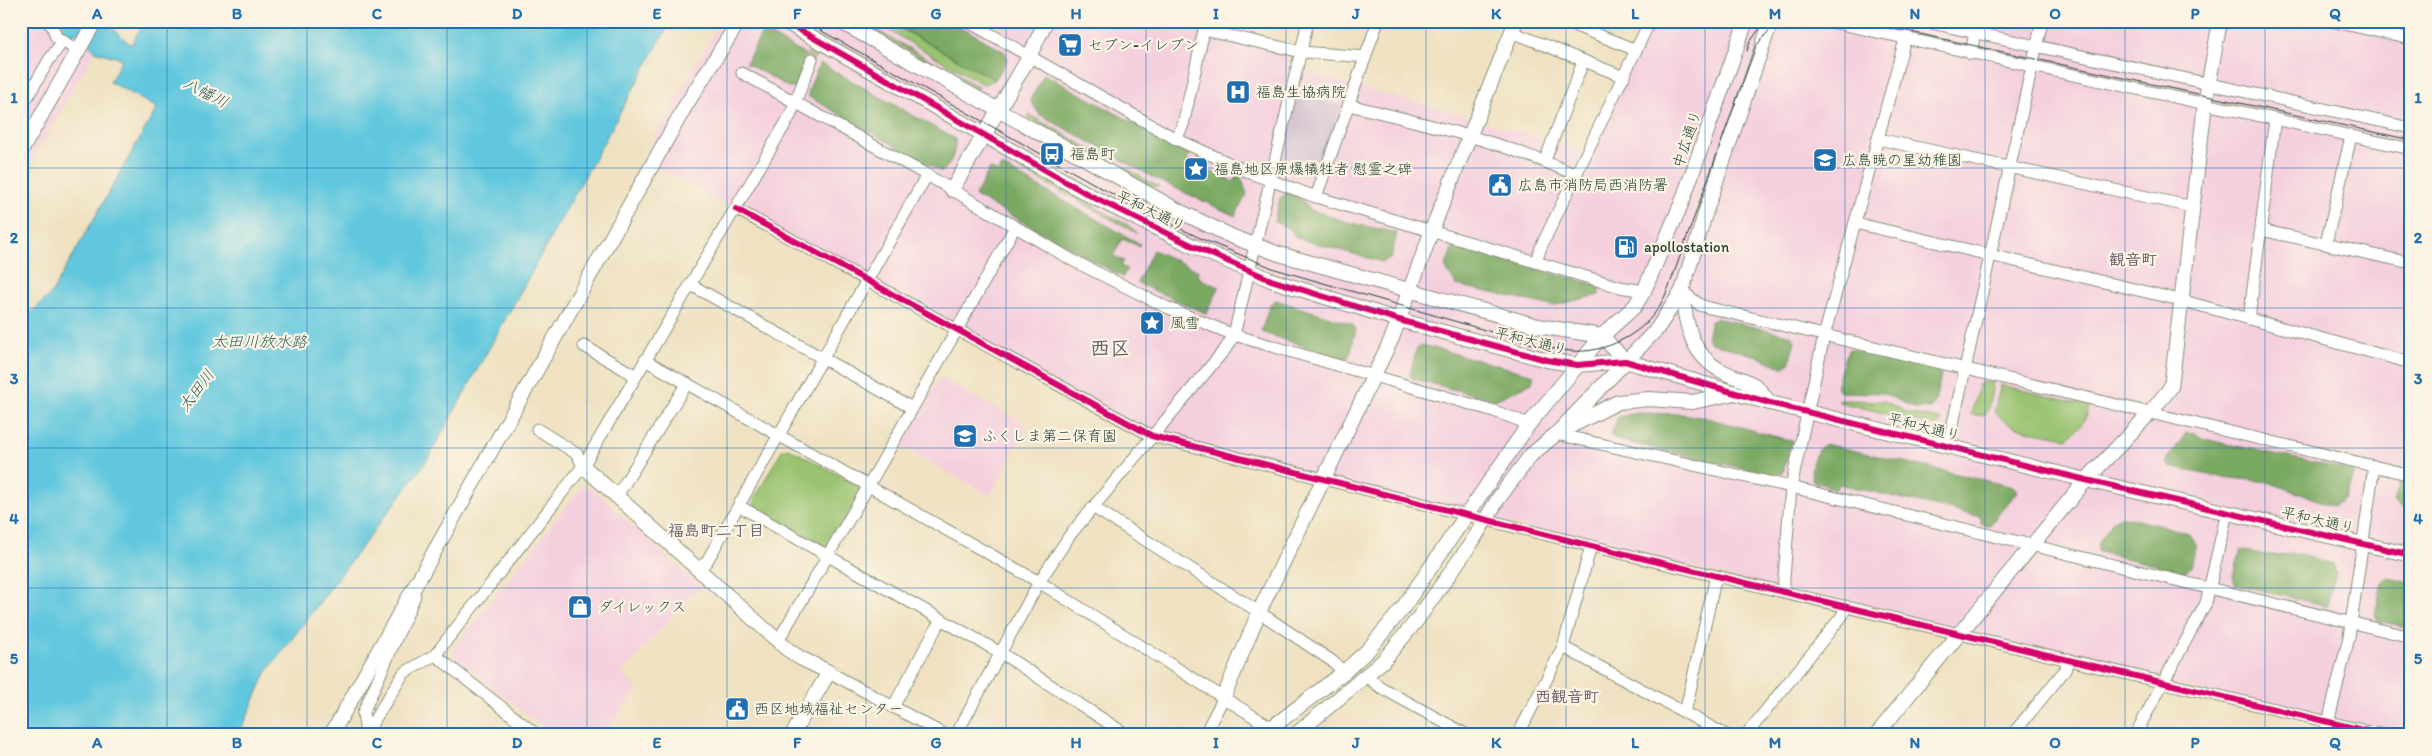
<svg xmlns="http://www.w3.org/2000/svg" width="2432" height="756" viewBox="0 0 2432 756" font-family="Itim,'Klee One',sans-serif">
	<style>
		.built { fill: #f4cfde }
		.industrial { fill: #d0bdce }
		.green { fill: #99c370; stroke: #5c8052 }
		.forest { fill: #7aa962; stroke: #4c734b }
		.water { fill: #61c7de; stroke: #408289 }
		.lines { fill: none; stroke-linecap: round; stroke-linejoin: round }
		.minor-tunnel { stroke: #c5c0a5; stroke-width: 11; stroke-dasharray: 11 5.5; stroke-linecap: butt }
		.minor-casing { stroke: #878f7a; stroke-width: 13 }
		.tertiary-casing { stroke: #878f7a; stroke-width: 16 }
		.minor { stroke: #fff; stroke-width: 11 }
		.tertiary { stroke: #fff; stroke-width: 14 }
		.tram { stroke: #1f3d34; stroke-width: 1 }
		.cycleway-casing { stroke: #fcf5e5; stroke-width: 9 }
		.cycleway { stroke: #d6006c; stroke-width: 6 }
		.grid { fill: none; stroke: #1f6fb2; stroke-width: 1; stroke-opacity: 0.55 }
		.labels { text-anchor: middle; stroke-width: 4.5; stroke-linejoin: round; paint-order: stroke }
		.poi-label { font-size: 15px; fill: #1f3d34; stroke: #fcf5e5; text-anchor: start }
		.street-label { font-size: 15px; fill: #1f3d34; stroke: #fcf5e5 }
		.water-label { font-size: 16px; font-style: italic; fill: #30605e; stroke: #fcf5e5 }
		.neighbourhood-label { font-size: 16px; font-weight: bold; fill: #66606b; stroke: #fcf5e5 }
		.district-label { font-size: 20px; font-weight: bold; fill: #66606b; stroke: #fcf5e5 }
		.neatline { fill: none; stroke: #1f6fb2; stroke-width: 2 }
		.grid-label { font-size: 16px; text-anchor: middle; font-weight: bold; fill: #1f6fb2 }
	</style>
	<rect width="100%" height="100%" fill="#fcf5e5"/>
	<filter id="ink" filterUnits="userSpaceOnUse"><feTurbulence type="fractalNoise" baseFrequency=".02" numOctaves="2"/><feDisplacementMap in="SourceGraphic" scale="10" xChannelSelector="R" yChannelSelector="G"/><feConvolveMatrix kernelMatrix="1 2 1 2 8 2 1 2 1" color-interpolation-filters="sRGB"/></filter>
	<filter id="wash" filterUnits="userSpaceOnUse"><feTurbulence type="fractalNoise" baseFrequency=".0096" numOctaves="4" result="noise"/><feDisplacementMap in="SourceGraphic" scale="20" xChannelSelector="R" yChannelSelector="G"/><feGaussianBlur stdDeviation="1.12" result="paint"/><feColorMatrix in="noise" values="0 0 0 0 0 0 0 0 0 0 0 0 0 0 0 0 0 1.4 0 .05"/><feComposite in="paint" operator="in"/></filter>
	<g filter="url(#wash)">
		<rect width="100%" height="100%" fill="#efe1c1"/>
		<g class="built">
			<polygon points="21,21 111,21 21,182"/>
			<polygon points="720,21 1208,21 1252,46 1286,53 1290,58 1288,66 1295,69 1587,151 1650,21 2411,21 2411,735 2387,735 1140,435 643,159"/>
			<polygon points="940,378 1028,426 990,495 902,447"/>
			<polygon points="590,487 704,590 696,590 620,674 638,689 602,735 554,735 455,658 454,648 581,488"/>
		</g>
		<polygon class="industrial" points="1297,92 1341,107 1315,179 1280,166"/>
		<g class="green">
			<polygon points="856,21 860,21 979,87 978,90"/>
			<polygon points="872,21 893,21 892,24 995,80 983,84"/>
			<polygon points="1030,115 1159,187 1150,186 1028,118"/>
			<polygon points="1007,158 1129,226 1137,233 1005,161"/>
			<polygon points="1984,382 1993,383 1988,411 1983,416 1971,414 1979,384"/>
			<path d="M2001,385L2089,406C2089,417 2077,432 2067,438C2044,433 2009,431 1994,412Z"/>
			<polygon points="1839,400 1884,401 1911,414 1942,419 1941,422 1936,426 1839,402"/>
			<polygon points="788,448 861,487 861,492 832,543 825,547 754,506 753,501 782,450"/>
		</g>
		<g class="forest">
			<polygon points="893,21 951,21 1005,52 1007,60 995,80 892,23"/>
			<polygon points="763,31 811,58 796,87 790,88 746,63"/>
			<path d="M820,63L955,139C956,150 951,167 941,172L809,97L808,91Z"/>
			<polygon points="1044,74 1183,150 1191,151 1187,161 1234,182 1239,172 1247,194 1235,216 1156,179 1039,114 1030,100"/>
			<polygon points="1002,166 1140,244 1139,246 1122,239 1113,256 1124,261 1121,266 1127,269 1123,277 975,196 990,168 998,173"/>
			<polygon points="1288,193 1300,197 1309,209 1347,222 1397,233 1391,258 1382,262 1296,238 1289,228 1274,222 1280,198"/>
			<polygon points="1453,246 1601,286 1599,295 1552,306 1456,285 1445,267"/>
			<polygon points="1153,250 1199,271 1197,277 1219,287 1207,314 1137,283"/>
			<polygon points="1276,300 1352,324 1356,329 1350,354 1346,360 1261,332 1270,304"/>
			<polygon points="1717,318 1792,336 1795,341 1789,364 1782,368 1757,356 1711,343 1707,338 1711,321"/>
			<polygon points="1422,345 1534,375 1532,383 1495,400 1413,379 1410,375 1416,350"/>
			<polygon points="1849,349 1938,370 1941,375 1935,403 1930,409 1915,408 1882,393 1840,392 1836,386 1845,356"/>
			<polygon points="1637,413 1682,414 1707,418 1792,441 1783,472 1776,476 1614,439 1611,435 1618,417"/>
			<polygon points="2186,433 2196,434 2204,439 2354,471 2346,498 2333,506 2268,482 2214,476 2169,467 2166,462"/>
			<path d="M1825,444L2014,487L2017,492L1989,526L1981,524V517L1839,484L1835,489L1813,481C1808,468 1814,452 1825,444Z"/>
			<polygon points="2404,482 2411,484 2411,506 2400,508 2394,502 2399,483"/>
			<polygon points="2121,516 2190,533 2196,544 2191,567 2186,572 2099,552 2097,546 2113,520"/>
			<polygon points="2241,550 2266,555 2301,554 2332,564 2336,572 2327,606 2235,584 2233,576"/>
			<polygon points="2389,578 2411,583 2411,628 2378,621 2375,614 2382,582"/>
		</g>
		<polygon class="water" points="58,21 102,22 109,25 131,45 144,21 671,21 426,462 266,673 239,735 21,735 21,322 51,294 157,108 110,82 122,59 95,51 78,33 76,31 73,36 61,29 64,25"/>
	</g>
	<g filter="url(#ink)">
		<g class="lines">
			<polyline class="minor-tunnel" points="812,59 827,21"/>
			<defs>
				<g id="minor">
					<polyline points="46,21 52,25 56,37 63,41"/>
					<polyline points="967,21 1176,139 1253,174 1316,197 1620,287 1644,291"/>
					<polyline points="1563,21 1636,50"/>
					<polyline points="1827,21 2411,149"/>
					<polyline points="1922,21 2411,128"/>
					<polyline points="2331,21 2411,39"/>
					<polyline points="1204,30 1302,52 1366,57"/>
					<polyline points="1512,32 1624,77"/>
					<polyline points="1971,54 1977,21"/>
					<polyline points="742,73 927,175 1072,260 1166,307 1234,335 1494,411 1529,424"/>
					<path d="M1349,105C1426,124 1504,142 1576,175"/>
					<polyline points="21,108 49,60 63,41 78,51"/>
					<polyline points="1176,139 1183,125 1206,21"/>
					<polyline points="1878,139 2193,207"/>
					<polyline points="1545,160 1583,62"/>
					<polyline points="1316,197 1378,21"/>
					<polyline points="736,209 1152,436 1591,546 2383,735"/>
					<polyline points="1855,223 2180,300 2411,363"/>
					<polyline points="2261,230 2411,263"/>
					<polyline points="2326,244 2351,136"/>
					<polyline points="1536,262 1541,247 1650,21"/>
					<polyline points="691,285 912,408"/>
					<polyline points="1682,291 1700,305 1710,308 2411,475"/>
					<polyline points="2249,319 2275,119"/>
					<polyline points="584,346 636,376"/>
					<polyline points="645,360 1039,582 1272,728"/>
					<polyline points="537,429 577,454 583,466"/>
					<polyline points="1556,434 1791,487 2411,637"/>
					<polyline points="1948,446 2042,21"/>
					<polyline points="617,496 687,383"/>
					<polyline points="739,506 1001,653 1127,735"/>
					<polyline points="1093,507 1259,612 1332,661 1344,672"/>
					<polyline points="699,569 707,561 927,175"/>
					<polyline points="1783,591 1791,487 1824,336 1910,21"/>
					<polyline points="778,641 869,485 1015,227"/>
					<polyline points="1563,647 1726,735"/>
					<polyline points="435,655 537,735"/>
					<polyline points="829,672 945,735"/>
					<polyline points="1367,677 1380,687 1467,735"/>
					<polyline points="893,707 941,619"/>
					<polyline points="1683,711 1687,704 1716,576"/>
					<polyline points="363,734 366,733 363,713 415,596"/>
					<polyline points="365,735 400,679 404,673 435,655 583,466 790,116 812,59"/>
					<polyline points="956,735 1039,582 1070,535 1226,348 1234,335 1308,21"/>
					<polyline points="1204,735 1223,699"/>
					<polyline points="1518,735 1563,647 1591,546"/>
					<polyline points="1746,735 1842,616 1846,606"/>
					<polyline points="2012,735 2065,670 2068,659"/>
					<polyline points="2135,735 2206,603 2227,512"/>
					<polyline points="2325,735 2349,637 2374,466"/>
				</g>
				<g id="tertiary">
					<polyline points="784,21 1091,196 1193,246 1271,280 1399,320 1547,360 1577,365 1625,361 1770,403 2086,480 2411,555"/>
					<polyline points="839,21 1179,211 1233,237 1279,254 1538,326 1602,336 1625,361"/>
					<polyline points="21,151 95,21"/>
					<polyline points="952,190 1029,57 1046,21"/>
					<path d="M1682,291C1685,322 1691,356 1722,371C1732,377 1745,379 1754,385C1760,390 1765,397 1770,403"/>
					<polyline points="1569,427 1618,402 1649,399 1692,402 1731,394"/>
					<polyline points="583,466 787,649 800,658 829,672 792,735"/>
					<polyline points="1223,699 1259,612 1392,338 1437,217 1516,21"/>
					<polyline points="331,735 686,105 739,21"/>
					<polyline points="1262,735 1344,672 1368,650 1402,609 1529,424 1602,336 1635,306 1644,291 1682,202 1746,21"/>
					<polyline points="1295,735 1383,661 1417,620 1472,542 1498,499 1531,455 1556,434 1657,329 1682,291 1706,211 1771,21"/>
					<polyline points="1876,735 2086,480 2150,413 2171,387 2205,104 2220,21"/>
				</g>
			</defs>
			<use href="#minor" class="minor-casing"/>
			<use href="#tertiary" class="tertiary-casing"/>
			<use href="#minor" class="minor"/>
			<use href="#tertiary" class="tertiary"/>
			<g class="tram">
				<path d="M804,21L1130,204L1202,239L1275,269L1540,346C1550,348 1561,350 1571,351C1604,354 1644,334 1660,305C1666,295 1670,284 1674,273L1756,46L1777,21"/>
				<polyline points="1860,21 2411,140"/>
				<polyline points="1747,51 1750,42 1765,21"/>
			</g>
			<defs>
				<g id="cycleway">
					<polyline points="784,21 1091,196 1193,246 1271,280 1399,320 1547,360 1577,365 1625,361 1770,403 2086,480 2411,555"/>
					<polyline points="736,209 1152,436 1591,546 2383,735"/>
				</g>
			</defs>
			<use href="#cycleway" class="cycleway-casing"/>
			<use href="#cycleway" class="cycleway"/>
		</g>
	</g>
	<path class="grid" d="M167,21V735M307,21V735M447,21V735M587,21V735M727,21V735M866,21V735M1006,21V735M1146,21V735M1286,21V735M1426,21V735M1566,21V735M1705,21V735M1845,21V735M1985,21V735M2125,21V735M2265,21V735M21,168H2411M21,308H2411M21,448H2411M21,588H2411"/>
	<defs>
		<symbol id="supermarket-square" viewBox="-11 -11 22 22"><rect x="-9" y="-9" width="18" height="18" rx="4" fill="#1f6fb2" stroke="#fcf5e5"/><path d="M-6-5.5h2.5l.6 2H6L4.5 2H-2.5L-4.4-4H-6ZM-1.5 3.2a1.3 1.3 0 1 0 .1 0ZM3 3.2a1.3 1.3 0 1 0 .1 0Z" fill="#fff"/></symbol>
		<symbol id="hospital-square" viewBox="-11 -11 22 22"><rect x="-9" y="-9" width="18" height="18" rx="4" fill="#1f6fb2" stroke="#fcf5e5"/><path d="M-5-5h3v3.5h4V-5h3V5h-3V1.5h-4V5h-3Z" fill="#fff"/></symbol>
		<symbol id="bus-square" viewBox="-11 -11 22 22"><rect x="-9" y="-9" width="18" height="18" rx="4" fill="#1f6fb2" stroke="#fcf5e5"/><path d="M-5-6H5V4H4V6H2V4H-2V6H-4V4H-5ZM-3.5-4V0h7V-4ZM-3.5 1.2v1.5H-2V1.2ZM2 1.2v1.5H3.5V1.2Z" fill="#fff"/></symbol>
		<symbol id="school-square" viewBox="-11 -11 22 22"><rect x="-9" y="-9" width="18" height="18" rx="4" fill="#1f6fb2" stroke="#fcf5e5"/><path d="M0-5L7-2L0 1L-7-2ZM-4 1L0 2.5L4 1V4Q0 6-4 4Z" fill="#fff"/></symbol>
		<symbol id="sight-square" viewBox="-11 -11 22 22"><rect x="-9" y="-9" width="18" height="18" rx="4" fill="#1f6fb2" stroke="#fcf5e5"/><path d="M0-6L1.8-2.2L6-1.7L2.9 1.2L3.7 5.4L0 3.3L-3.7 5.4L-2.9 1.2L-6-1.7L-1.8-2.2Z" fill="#fff"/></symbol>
		<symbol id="civic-square" viewBox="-11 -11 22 22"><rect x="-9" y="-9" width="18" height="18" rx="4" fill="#1f6fb2" stroke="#fcf5e5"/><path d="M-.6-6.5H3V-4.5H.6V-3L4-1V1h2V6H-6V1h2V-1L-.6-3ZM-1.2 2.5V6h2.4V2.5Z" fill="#fff"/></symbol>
		<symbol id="fuel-square" viewBox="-11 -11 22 22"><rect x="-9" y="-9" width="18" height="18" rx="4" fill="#1f6fb2" stroke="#fcf5e5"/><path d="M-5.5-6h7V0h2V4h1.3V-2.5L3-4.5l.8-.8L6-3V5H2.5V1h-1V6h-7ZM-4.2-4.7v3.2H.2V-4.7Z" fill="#fff"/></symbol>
		<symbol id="shop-square" viewBox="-11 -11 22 22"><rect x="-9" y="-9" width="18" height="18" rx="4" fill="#1f6fb2" stroke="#fcf5e5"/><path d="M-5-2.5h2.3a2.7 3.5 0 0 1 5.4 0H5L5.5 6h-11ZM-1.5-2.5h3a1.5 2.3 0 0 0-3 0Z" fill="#fff"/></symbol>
	</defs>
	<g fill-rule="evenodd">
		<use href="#supermarket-square" x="1056" y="31" width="28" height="28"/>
		<use href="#hospital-square" x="1224" y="78" width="28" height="28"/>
		<use href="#bus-square" x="1038" y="140" width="28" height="28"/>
		<use href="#school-square" x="1811" y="146" width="28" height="28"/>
		<use href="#sight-square" x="1182" y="155" width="28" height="28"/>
		<use href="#civic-square" x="1486" y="171" width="28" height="28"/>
		<use href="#fuel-square" x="1612" y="233" width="28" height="28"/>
		<use href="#sight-square" x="1138" y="309" width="28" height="28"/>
		<use href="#school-square" x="951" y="422" width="28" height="28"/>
		<use href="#shop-square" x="566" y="593" width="28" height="28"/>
		<use href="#civic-square" x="723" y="695" width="28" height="28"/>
	</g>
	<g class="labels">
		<g class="poi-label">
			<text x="1088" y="50">セブン-イレブン</text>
			<text x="1256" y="97">福島生協病院</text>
			<text x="1070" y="159">福島町</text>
			<text x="1842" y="165">広島暁の星幼稚園</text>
			<text x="1214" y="174">福島地区原爆犠牲者 慰霊之碑</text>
			<text x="1518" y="190">広島市消防局西消防署</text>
			<text x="1644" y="252">apollostation</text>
			<text x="1170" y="328">風雪</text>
			<text x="982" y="441">ふくしま第二保育園</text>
			<text x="598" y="612">ダイレックス</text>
			<text x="754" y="714">西区地域福祉センター</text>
		</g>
		<g class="street-label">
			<text transform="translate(1687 139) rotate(-71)" y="5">中広通り</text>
			<text transform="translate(1151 211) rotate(26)" y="5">平和大通り</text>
			<text transform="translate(1531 341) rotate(14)" y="5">平和大通り</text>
			<text transform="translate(1924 427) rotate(14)" y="5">平和大通り</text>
			<text transform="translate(2318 520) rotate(13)" y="5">平和大通り</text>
		</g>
		<g class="water-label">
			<text transform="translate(206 92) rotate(27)" y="6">八幡川</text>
			<text x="259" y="347">太田川放水路</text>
			<text transform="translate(196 390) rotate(-53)" y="6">太田川</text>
		</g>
		<g class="neighbourhood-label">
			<text x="2133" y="265">観音町</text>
			<text x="716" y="536">福島町二丁目</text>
			<text x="1567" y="702">西観音町</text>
		</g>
		<g class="district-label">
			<text x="1110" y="355">西区</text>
		</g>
	</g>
	<rect width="2432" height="756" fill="none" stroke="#fcf5e5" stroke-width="55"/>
	<rect x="28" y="28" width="2376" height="700" class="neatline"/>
	<g class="grid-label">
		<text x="97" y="19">A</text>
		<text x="237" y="19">B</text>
		<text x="377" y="19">C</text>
		<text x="517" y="19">D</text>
		<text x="657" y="19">E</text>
		<text x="797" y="19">F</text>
		<text x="936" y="19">G</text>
		<text x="1076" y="19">H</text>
		<text x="1216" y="19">I</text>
		<text x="1356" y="19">J</text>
		<text x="1496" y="19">K</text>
		<text x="1635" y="19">L</text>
		<text x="1775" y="19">M</text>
		<text x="1915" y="19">N</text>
		<text x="2055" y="19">O</text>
		<text x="2195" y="19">P</text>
		<text x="2335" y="19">Q</text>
		<text x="14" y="103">1</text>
		<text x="2418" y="103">1</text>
		<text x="14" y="243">2</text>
		<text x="2418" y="243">2</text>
		<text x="14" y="384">3</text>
		<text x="2418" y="384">3</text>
		<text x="14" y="524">4</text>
		<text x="2418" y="524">4</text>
		<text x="14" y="664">5</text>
		<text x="2418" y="664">5</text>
		<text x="97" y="748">A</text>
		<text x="237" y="748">B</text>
		<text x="377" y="748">C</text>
		<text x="517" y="748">D</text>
		<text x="657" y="748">E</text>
		<text x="797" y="748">F</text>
		<text x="936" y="748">G</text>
		<text x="1076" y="748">H</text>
		<text x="1216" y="748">I</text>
		<text x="1356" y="748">J</text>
		<text x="1496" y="748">K</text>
		<text x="1635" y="748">L</text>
		<text x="1775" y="748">M</text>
		<text x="1915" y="748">N</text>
		<text x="2055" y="748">O</text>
		<text x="2195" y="748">P</text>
		<text x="2335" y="748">Q</text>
	</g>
</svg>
